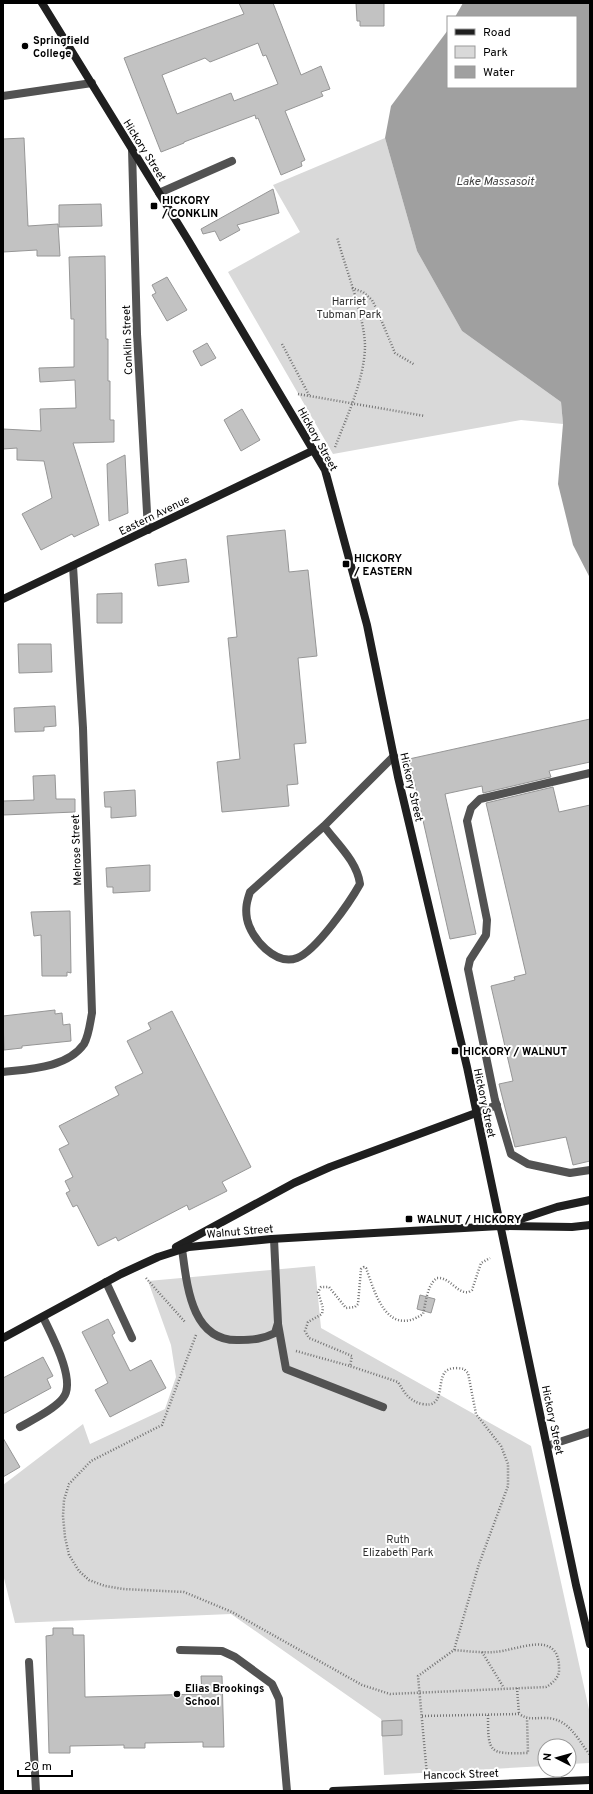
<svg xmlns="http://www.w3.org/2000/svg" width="593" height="1794" viewBox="0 0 593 1794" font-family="Overpass,sans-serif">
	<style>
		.green { fill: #d9d9d9 }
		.water { fill: #a0a0a0 }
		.building { fill: #c2c2c2; stroke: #969696; fill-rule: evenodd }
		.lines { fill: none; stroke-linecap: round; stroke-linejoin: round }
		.path { stroke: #747474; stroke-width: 2.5; stroke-dasharray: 1 2; stroke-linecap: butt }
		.lane { stroke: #525252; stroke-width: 8 }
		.street { stroke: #525252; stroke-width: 8 }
		.secondary { stroke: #1f1f1f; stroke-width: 8 }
		.poi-dot { fill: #000; stroke: #fff; stroke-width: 1.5 }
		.labels { text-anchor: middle; stroke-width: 4; stroke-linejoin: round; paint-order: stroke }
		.poi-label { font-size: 11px; font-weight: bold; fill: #000; stroke: #fff; text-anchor: start }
		.street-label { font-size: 11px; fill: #000; stroke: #fff }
		.park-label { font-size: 11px; fill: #303030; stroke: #fff }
		.water-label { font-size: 12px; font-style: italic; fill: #414141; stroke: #fff }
	</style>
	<rect width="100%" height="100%" fill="#fff"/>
	<g class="green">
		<polygon points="385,138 417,251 462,331 561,402 563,424 521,420 333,454 228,272 300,232 273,185"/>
		<polygon points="315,1266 321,1328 531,1446 590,1714 590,1763 569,1764 569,1746 545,1746 545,1766 384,1775 381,1719 231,1614 15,1623 3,1574 3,1485 83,1424 90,1444 165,1409 176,1377 171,1345 148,1281"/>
	</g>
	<polygon class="water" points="463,3 590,3 590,578 573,545 558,484 563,424 561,402 462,331 417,251 385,138 391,106 448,30 448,87 576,87 576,17 455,17"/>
	<g class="building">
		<path d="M239,3H273L301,75L321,66L330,89L321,92L323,96L285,111L305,160L301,162L302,166L281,175L258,118L256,119L255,115L184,142V143L161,152L124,58L244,14ZM258,43L263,56L266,55L278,84L234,101L231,93L177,114L162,75L205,58L210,62Z"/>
		<polygon points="356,3 384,3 384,26 360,26 360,21 357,21"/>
		<polygon points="24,138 28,226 58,224 60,256 37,256 37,250 3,252 3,139"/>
		<polygon points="273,189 279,213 237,225 240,230 220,241 215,231 203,234 201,229"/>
		<polygon points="101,204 102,226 59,227 59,205"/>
		<polygon points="105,256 106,339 108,339 108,381 110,381 110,420 114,420 114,442 73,443 99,525 74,537 72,534 41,550 22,514 52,498 44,461 17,460 17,448 3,449 3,429 41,431 40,409 76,408 75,380 40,382 39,368 74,367 74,319 71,319 69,257"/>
		<polygon points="167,277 187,310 167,321 152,295 156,293 152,285"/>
		<polygon points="207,343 216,358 201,366 193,351"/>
		<polygon points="242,409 260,440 241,451 224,420"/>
		<polygon points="125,455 128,513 109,521 107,464"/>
		<polygon points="285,530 289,572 308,570 317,656 298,658 306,743 294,744 298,784 287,785 289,806 222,812 217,762 240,759 228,638 237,637 227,536"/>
		<polygon points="186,559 189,582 158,586 155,564"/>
		<polygon points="122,593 122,623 97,623 97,594"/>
		<polygon points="18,644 51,644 52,672 19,673"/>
		<polygon points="55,706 56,726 44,727 44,731 15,732 14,708"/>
		<polygon points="590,719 590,762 549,771 551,777 483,793 482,786 445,794 476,934 450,939 409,759"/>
		<polygon points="55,775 56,799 75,799 75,812 3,815 3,801 34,800 33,776"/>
		<polygon points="553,787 559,812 590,805 590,1161 573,1165 566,1137 515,1147 499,1084 513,1081 491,986 515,980 514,977 526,974 486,803"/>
		<polygon points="135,790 136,816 111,818 111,807 105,807 104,792"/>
		<polygon points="150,865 150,891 113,893 113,887 107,887 106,868"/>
		<polygon points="70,911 71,973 67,972 67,976 42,976 41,935 34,936 31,912"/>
		<polygon points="55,1010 55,1014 62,1013 63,1025 70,1024 71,1041 22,1046 22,1048 4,1050 3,1016"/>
		<polygon points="172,1011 251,1167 222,1182 227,1191 189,1210 187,1205 118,1241 116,1237 98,1246 77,1205 73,1207 66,1193 70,1191 65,1181 73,1177 59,1149 69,1144 59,1126 119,1095 115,1087 143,1073 127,1041 151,1029 148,1023"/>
		<polygon points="420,1295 435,1299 431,1313 417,1309"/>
		<polygon points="108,1319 115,1333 112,1335 130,1371 151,1360 166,1388 110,1417 95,1390 108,1383 82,1332"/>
		<polygon points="43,1357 53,1376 47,1379 51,1388 3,1414 3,1378"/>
		<polygon points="3,1438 20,1467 3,1477"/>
		<polygon points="53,1628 73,1628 73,1635 84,1635 85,1697 202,1694 201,1676 222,1676 224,1747 203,1747 203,1742 145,1743 145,1748 124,1748 124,1745 70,1746 70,1753 49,1753 46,1636 53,1635"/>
		<polygon points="402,1720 402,1735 382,1736 382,1721"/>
	</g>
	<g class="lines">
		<g class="path">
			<polyline points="352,288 363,292 372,300 377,310 395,353 415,365"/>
			<polyline points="282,344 309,395"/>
			<polyline points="298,394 425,416"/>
			<path d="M335,447C347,416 364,381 365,347C365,317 345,267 337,237"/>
			<polyline points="146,1278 185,1322"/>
			<path d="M196,1335L162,1425L91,1461L69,1484L64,1500L63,1516L65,1537L69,1555L79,1571L89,1580L105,1586L123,1589L184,1592L232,1612L362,1685L390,1694L546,1687C552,1684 559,1677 559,1671C561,1627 517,1651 494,1652C481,1653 467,1651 454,1650"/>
			<polyline points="296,1351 350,1366"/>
			<polyline points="482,1652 504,1688"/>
			<polyline points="517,1688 519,1714"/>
			<path d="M488,1715C488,1754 489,1754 528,1753L527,1719"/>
			<path d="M422,1716L519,1714C529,1720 532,1718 543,1718C568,1717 576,1737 590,1755"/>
			<path d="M427,1775L418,1676L454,1650L479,1564L508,1486V1464L501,1446L476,1414L468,1373L464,1369C459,1368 451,1367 446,1371C436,1381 446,1409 422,1404C409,1401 404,1392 398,1382L350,1366L352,1356L309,1338L305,1331L308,1322L322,1314L323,1308L318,1292L321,1287H329L346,1308L355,1307L358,1304L361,1269L364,1267L366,1268C375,1293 387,1338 423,1314C426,1302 427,1285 437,1278C451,1277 456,1294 469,1292L472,1290L481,1263L490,1258"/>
		</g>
		<g class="lane">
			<polyline points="159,193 232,161"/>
			<polyline points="590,773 480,799 471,808 467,821 487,920 486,935 470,960 468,969 495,1100 511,1154 528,1164 570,1173 590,1170"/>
			<path d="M324,826C337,844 357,861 360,884C350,902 316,951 297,958C276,966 251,939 247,919C245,908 247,901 250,892L324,826L394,756"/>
			<polyline points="476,1113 497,1105"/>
			<path d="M182,1249C187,1285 191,1342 239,1340C253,1340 263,1339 275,1333L278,1323L274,1239"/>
			<polyline points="106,1282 132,1338"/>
			<polyline points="278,1324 286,1369 383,1407"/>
			<polyline points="547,1446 590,1432"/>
			<polyline points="180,1650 222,1651 235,1657 272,1684 279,1699 287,1791"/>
			<polyline points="29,1662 36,1791"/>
		</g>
		<g class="street">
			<polyline points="3,96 92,83"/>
			<polyline points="132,149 137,334 148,530"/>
			<path d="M3,1072C30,1069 67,1068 84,1044C89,1035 90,1023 92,1013L83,728L73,566"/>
			<path d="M20,1427C32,1420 55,1409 63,1398C77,1381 51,1334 43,1317"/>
		</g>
		<g class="secondary">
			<polyline points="42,3 188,240 325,470 367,625 398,777 467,1067 576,1585 590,1644"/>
			<polyline points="3,599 314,450"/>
			<polyline points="506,1224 557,1207 590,1200"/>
			<polyline points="176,1247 294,1183 330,1167 476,1113"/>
			<polyline points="3,1338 121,1274 158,1257 189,1247 271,1239 374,1233 500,1226 572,1227 590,1225"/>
			<polyline points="333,1791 590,1780"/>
		</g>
	</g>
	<g class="poi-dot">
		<circle cx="25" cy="46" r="4"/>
		<rect x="150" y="202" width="8" height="8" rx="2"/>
		<rect x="342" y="560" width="8" height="8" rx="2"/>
		<rect x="451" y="1047" width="8" height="8" rx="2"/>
		<rect x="405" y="1215" width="8" height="8" rx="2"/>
		<circle cx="177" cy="1694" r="4"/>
	</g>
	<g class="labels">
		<g class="poi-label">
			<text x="33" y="44">Springfield<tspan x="33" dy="13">College</tspan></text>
			<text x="162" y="204">HICKORY<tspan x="162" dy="13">/ CONKLIN</tspan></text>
			<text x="354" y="562">HICKORY<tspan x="354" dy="13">/ EASTERN</tspan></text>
			<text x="463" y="1055">HICKORY / WALNUT</text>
			<text x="417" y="1223">WALNUT / HICKORY</text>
			<text x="185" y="1692">Elias Brookings<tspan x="185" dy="13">School</tspan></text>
		</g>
		<g class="street-label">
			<text transform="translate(145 150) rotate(58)" y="4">Hickory Street</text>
			<text transform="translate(127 340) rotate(-92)" y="4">Conklin Street</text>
			<text transform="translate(318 439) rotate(61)" y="4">Hickory Street</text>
			<text transform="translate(154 515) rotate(-26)" y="4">Eastern Avenue</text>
			<text transform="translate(412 787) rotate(77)" y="4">Hickory Street</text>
			<text transform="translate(76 850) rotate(-92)" y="4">Melrose Street</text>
			<text transform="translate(485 1103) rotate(78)" y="4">Hickory Street</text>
			<text transform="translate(240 1231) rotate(-5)" y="4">Walnut Street</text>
			<text transform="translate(553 1420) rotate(78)" y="4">Hickory Street</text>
			<text transform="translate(461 1774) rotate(-2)" y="4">Hancock Street</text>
		</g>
		<g class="park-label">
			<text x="349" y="305">Harriet<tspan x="349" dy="13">Tubman Park</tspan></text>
			<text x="398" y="1543">Ruth<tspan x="398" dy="13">Elizabeth Park</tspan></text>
		</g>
		<g class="water-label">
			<text x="495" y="185">Lake Massasoit</text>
		</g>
	</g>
	<rect width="593" height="1794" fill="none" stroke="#000000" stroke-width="8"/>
	<rect x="447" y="16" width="130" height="72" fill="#ffffff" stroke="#999999"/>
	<rect x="455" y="29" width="20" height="6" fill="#1f1f1f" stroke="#999999"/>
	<text x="483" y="36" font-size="12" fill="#000000">Road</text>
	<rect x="455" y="46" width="20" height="12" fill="#d9d9d9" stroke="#999999"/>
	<text x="483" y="56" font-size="12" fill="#000000">Park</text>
	<rect x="455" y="66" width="20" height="12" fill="#a0a0a0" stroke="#999999"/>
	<text x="483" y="76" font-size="12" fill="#000000">Water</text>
	<g transform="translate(557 1758) rotate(276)"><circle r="19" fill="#ffffff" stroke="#999999"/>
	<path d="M0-3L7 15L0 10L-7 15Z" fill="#000000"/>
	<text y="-6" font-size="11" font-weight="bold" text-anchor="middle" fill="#000000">N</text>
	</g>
	<path d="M18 1770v6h54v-6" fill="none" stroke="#000000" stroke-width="2"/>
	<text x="24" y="1770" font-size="12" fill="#000000" stroke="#ffffff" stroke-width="3" paint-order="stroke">20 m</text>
</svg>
